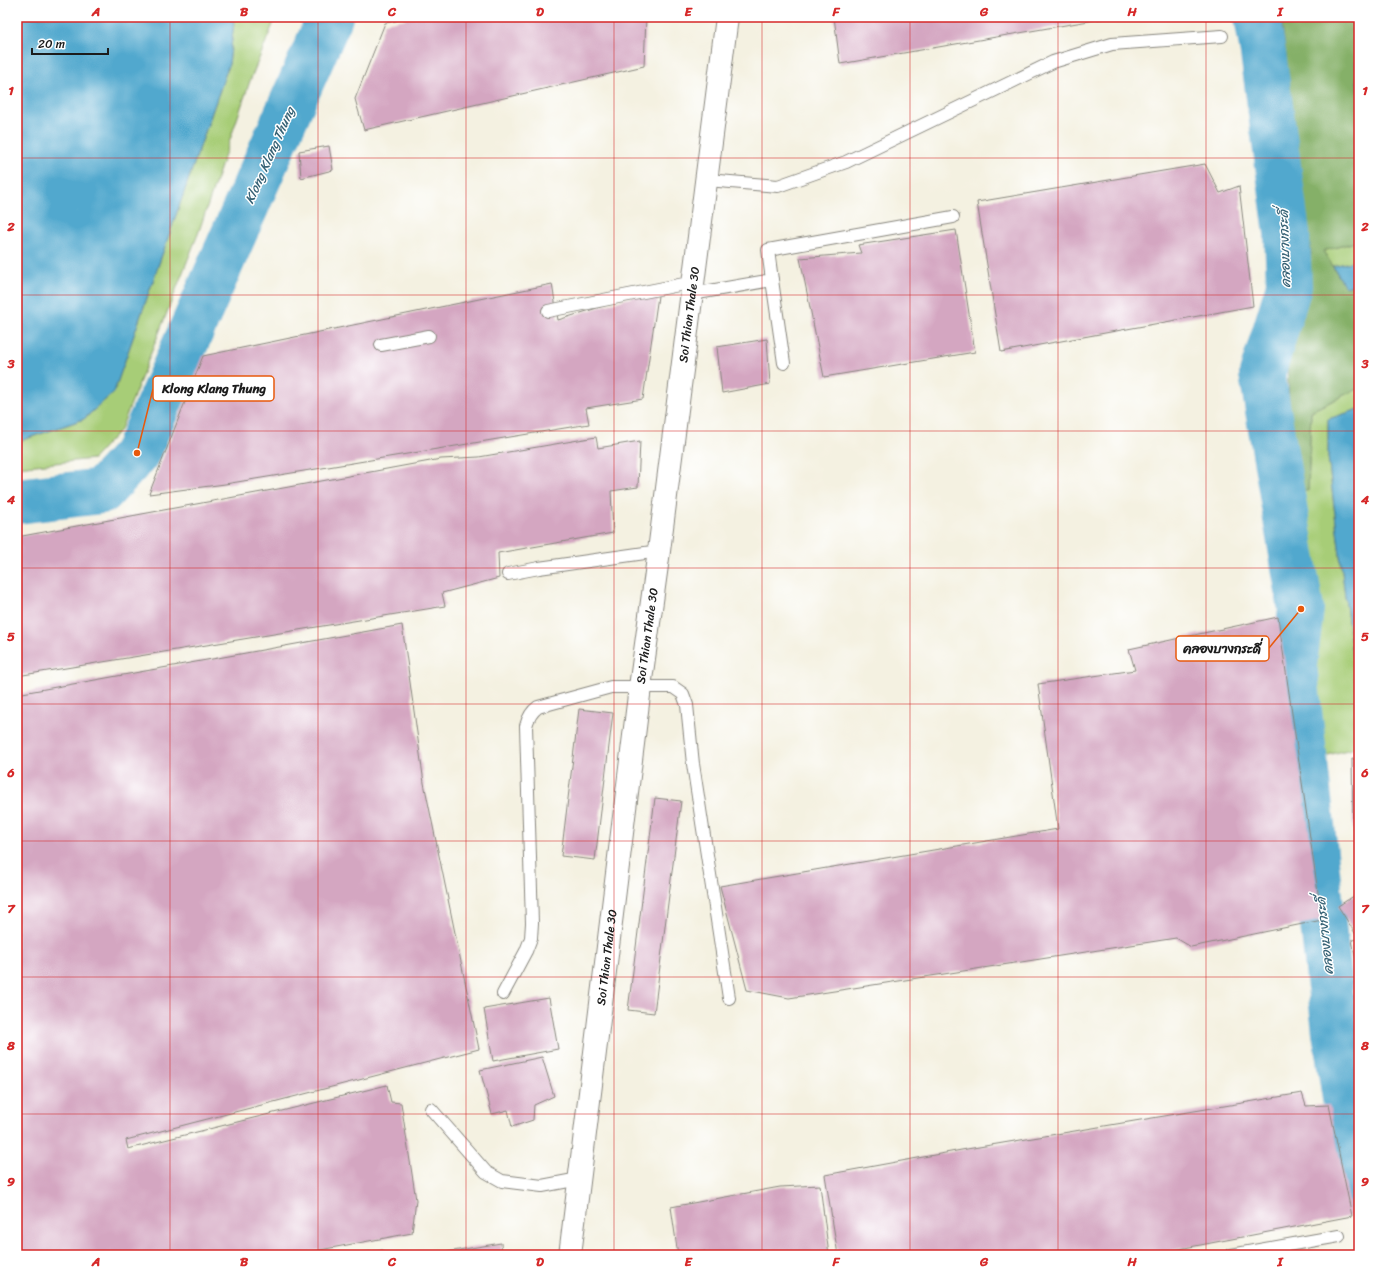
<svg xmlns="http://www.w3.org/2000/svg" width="1376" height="1272" viewBox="0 0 1376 1272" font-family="Sriracha,'Playpen Sans Thai',sans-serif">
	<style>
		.green { fill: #a7cd77; stroke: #62744a }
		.forest { fill: #85b068; stroke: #506642 }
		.water { fill: #51a8ce; stroke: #366275 }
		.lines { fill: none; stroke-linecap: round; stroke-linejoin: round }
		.river { stroke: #51a8ce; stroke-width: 46 }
		.building { fill: #d4a6c1 }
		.service-casing { stroke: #88867e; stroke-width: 14 }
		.minor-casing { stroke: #88867e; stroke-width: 24 }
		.service { stroke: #fff; stroke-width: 12 }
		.minor { stroke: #fff; stroke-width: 22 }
		.grid { fill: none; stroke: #d62828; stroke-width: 1; stroke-opacity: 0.55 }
		.labels { text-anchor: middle; stroke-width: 3; stroke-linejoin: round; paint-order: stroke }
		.street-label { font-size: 12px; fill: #1c1c1c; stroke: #fff }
		.water-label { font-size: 13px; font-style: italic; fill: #366275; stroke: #fff }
		.leader { fill: none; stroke: #e8590c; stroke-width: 1.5 }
		.callout-dot { fill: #e8590c; stroke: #fff; stroke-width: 1.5 }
		.callout { fill: #fff; stroke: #e8590c; stroke-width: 1.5 }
		.callout-label { font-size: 13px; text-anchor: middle; font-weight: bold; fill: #1c1c1c }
		.neatline { fill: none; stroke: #d62828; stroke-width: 1.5 }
		.grid-label { font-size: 13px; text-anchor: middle; font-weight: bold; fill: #d62828 }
	</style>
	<rect width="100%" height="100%" fill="#fff"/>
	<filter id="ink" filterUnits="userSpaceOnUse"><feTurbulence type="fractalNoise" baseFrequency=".025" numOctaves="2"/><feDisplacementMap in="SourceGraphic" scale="8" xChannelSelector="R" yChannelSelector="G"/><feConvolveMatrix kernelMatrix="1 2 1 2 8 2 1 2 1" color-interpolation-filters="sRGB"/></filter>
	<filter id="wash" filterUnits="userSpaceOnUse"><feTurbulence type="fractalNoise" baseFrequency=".012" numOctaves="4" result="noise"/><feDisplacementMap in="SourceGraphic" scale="16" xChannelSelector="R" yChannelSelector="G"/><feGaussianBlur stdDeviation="0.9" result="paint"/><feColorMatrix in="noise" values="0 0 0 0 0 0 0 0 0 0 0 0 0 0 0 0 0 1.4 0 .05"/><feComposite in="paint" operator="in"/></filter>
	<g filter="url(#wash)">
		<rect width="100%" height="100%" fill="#f4f1e1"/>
		<g class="green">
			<polygon points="231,17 276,17 250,81 198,234 121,429 93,459 17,467 17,442 84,419 114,392 229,64 234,23"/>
			<polygon points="1359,241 1359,260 1333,266 1323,251"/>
			<polygon points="1359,388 1359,409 1328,420 1328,457 1359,711 1359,747 1324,756 1294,490 1308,490 1311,411"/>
		</g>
		<polygon class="forest" points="1281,17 1353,17 1358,92 1359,93 1359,241 1323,251 1345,286 1359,284 1359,388 1311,411 1308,491 1294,490 1286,347 1311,254"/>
		<g class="water">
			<polygon points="17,17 231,17 234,23 229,64 114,392 84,419 17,442"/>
			<polygon points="1353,17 1359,17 1359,93 1358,92"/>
			<polygon points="1359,260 1359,284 1345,287 1333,266"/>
			<polygon points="1359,409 1359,711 1328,457 1328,419"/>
		</g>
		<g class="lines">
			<g class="river">
				<polyline points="1257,17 1263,53 1287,233 1289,286 1262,374 1301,609 1294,665 1335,1032 1359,1191"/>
				<polyline points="17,501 102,491 137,453 330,17"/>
			</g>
		</g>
		<g id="blocks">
			<g class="building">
				<polygon points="416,17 646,17 644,66 364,130 355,99 385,23"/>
				<polygon points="834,17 1106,17 1106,18 840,64"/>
				<polygon points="329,146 333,170 301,178 299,151"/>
				<polygon points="1205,164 1220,193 1239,186 1253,306 1001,352 977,202"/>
				<polygon points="956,230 975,352 824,377 800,258 861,253 858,245"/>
				<polygon points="552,284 558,320 659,289 643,399 586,408 589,424 225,484 149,494 203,356"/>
				<polygon points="767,339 770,384 722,393 717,347"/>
				<polygon points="596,437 598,448 640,441 638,487 611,491 613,533 498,553 499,578 442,593 445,606 17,676 17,537 441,459 479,457"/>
				<polygon points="1278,617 1322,920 1191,947 1176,938 789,998 747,990 720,886 1058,829 1038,684 1135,670 1129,649"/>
				<polygon points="402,625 424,783 479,1049 126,1140 128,1149 387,1085 391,1102 401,1103 416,1200 412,1233 293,1255 17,1255 17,694"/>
				<polygon points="579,709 613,713 595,860 561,856"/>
				<polygon points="1352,759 1359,759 1359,829 1353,829"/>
				<polygon points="655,798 681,801 654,1013 628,1010"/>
				<polygon points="1357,894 1359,898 1359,937 1358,938 1338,906"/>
				<polygon points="1359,939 1359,971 1358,971 1352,940"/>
				<polygon points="549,998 558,1049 493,1061 484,1009"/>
				<polygon points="542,1057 554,1096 534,1105 533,1120 512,1127 508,1110 492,1114 480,1070"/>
				<polygon points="1302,1093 1306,1106 1329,1105 1352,1216 1148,1255 838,1255 825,1175 967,1149"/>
				<polygon points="820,1185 829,1255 705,1255 705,1251 693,1255 678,1255 671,1207 780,1187"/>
				<polygon points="501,1243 502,1255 435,1255 435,1254"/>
				<polygon points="383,1250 384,1255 353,1255 353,1254"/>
			</g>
		</g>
	</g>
	<g filter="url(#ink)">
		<use href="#blocks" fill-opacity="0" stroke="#88867e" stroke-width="1"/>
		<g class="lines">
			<defs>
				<g id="service">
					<polyline points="707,180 778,186 846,162 1053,62 1112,44 1222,36"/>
					<polyline points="772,280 784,363"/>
					<polyline points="692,294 772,280 768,250 953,217"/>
					<polyline points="548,311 694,282"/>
					<polyline points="381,345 429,336"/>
					<polyline points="508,574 539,568 659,551"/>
					<path d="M503,994L526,951L531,938L532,923L526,726C528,718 531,712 538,707L611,687H673L683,694L687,705L693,764L729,998"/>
					<polyline points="431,1109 486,1172 502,1181 542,1186 579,1179"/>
					<polyline points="1231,1255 1339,1236"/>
				</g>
				<g id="minor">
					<path id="s1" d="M570,1255L640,687L659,551L727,17"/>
				</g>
			</defs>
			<use href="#service" class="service-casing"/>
			<use href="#minor" class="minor-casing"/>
			<use href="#service" class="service"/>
			<use href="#minor" class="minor"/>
		</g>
	</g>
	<path class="grid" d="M170,17V1255M318,17V1255M466,17V1255M614,17V1255M762,17V1255M910,17V1255M1058,17V1255M1206,17V1255M17,158H1359M17,295H1359M17,431H1359M17,568H1359M17,704H1359M17,841H1359M17,977H1359M17,1114H1359"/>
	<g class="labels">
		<g class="street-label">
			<text dy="4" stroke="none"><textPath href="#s1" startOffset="948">Soi Thian Thale 30</textPath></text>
			<text dy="4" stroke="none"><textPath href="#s1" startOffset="624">Soi Thian Thale 30</textPath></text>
			<text dy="4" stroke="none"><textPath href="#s1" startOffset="300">Soi Thian Thale 30</textPath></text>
		</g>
		<g class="water-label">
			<text transform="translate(269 155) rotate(-66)" y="5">Klong Klang Thung</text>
			<text transform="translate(1284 249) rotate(-92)" y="5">คลองบางกระดี่</text>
			<text transform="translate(1324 936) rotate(-96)" y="5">คลองบางกระดี่</text>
		</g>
	</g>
	<path class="leader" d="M137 453L153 389M1301 609L1269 648"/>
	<g class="callout-dot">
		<circle cx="137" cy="453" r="4"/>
		<circle cx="1301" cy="609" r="4"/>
	</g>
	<g class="callout">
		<rect x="153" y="376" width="121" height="25" rx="4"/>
		<rect x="1176" y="636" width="93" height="25" rx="4"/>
	</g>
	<g class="callout-label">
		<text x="214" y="393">Klong Klang Thung</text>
		<text x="1222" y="653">คลองบางกระดี่</text>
	</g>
	<rect width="1376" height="1272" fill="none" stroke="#fff" stroke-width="44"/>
	<path d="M32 48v6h76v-6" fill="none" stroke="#1c1c1c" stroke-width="2"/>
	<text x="38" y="48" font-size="12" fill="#1c1c1c" stroke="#ffffff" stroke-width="3" paint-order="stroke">20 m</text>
	<rect x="22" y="22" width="1332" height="1228" class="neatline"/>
	<g class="grid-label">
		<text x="96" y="16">A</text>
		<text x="244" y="16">B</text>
		<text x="392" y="16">C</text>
		<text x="540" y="16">D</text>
		<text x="688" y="16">E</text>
		<text x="836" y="16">F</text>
		<text x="984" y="16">G</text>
		<text x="1132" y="16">H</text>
		<text x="1280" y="16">I</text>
		<text x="11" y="95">1</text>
		<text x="1365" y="95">1</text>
		<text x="11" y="231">2</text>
		<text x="1365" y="231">2</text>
		<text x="11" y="368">3</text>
		<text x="1365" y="368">3</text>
		<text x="11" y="504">4</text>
		<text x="1365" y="504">4</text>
		<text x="11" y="641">5</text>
		<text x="1365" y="641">5</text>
		<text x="11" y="777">6</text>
		<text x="1365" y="777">6</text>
		<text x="11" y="913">7</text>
		<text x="1365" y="913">7</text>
		<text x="11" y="1050">8</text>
		<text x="1365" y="1050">8</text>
		<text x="11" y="1186">9</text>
		<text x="1365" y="1186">9</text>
		<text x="96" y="1266">A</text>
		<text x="244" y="1266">B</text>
		<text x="392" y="1266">C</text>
		<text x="540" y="1266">D</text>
		<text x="688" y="1266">E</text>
		<text x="836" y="1266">F</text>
		<text x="984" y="1266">G</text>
		<text x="1132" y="1266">H</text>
		<text x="1280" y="1266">I</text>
	</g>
</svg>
